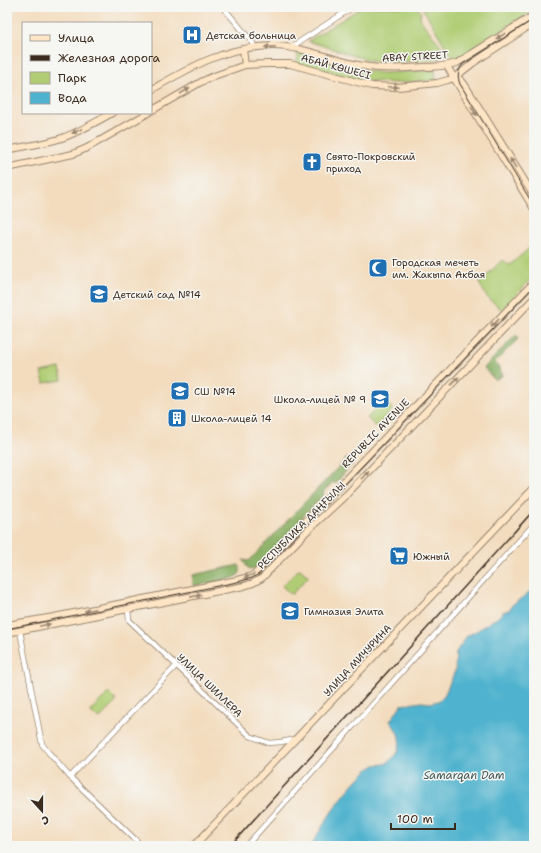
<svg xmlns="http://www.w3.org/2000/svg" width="541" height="853" viewBox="0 0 541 853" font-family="'Shantell Sans',sans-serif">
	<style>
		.green { fill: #b0cd74; stroke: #767c49 }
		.forest { fill: #8cb066; stroke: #646d42 }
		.water { fill: #4fb2ce; stroke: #456e76 }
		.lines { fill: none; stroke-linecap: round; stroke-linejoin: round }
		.street-casing { stroke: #97836e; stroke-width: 6 }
		.secondary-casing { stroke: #97836e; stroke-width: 8 }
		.street { stroke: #fff; stroke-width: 4.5 }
		.secondary { stroke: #fde5c5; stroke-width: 6 }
		.tram { stroke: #3b2a1e; stroke-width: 1 }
		.rail { stroke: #3b2a1e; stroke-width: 1.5 }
		.oneway { fill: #9c8872 }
		.labels { text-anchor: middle; stroke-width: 3; stroke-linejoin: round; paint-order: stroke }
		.poi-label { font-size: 10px; fill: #3b2a1e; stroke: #f6f6f2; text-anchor: start }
		.street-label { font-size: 10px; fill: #3b2a1e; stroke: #f6f6f2 }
		.water-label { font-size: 11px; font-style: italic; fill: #425a5c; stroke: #f6f6f2 }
	</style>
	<rect width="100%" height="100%" fill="#f6f6f2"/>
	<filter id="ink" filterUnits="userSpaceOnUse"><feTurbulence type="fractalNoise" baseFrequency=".025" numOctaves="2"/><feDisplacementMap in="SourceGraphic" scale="8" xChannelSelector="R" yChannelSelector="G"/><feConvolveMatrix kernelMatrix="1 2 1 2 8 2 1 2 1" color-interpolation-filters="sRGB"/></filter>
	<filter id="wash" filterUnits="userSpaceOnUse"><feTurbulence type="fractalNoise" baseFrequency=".012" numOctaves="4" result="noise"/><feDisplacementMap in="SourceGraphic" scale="16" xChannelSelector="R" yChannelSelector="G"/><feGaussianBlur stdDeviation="0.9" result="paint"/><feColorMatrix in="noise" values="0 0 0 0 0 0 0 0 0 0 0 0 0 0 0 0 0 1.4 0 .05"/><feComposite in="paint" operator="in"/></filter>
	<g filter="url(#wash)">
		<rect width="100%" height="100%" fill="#f3dcbd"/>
		<g class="green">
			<polygon points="362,7 417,7 421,12 420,17 422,22 441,46 439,59 385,63 361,58 308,41"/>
			<polygon points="422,7 534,7 534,10 454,61"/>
			<polygon points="296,51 354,69 383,73 435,70 436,80 396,83 360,80 296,63 298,57"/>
			<polygon points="534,244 534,276 502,310 487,297 479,283 502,260 510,265"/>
			<polygon points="60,368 62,380 44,383 41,372"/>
			<polygon points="384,401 385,401 393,409 377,426 375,426 367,418"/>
			<polygon points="299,569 300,569 307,575 308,577 292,594 291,594 283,587 282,586"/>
			<polygon points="108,693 109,693 116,700 116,702 99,719 91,712 91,710"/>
		</g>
		<g class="forest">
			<polygon points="516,335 518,339 495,362 503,375 495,380 484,368"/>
			<polygon points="347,458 352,464 335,484 333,482 323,492 324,494 298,522 255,569 249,570 243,560 249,561"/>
			<path d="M239,565C240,568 241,571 239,574C234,581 202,584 193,586V575Z"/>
		</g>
		<path class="water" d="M534,589V846H311C326,819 341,796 363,774C366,771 371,767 375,765C379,764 384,765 387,763C391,761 395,755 397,752C403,740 397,730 390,721L401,705L422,702L430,703L438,701L444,696L455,671L456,652L467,636L478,630L490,622L497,618L503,612L509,610L512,605Z"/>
	</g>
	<g filter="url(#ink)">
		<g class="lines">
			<defs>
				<g id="street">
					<polyline points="223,7 253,43 254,48"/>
					<polyline points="290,48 353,7"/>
					<polyline points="128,610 129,620 250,736 269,743 281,742 296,739"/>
					<polyline points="20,631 42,744 49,753 70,777 142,846"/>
					<polyline points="70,777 176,666"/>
					<polyline points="246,846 534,524"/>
				</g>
				<g id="secondary">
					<polyline points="243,49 245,65"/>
					<polyline points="447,66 454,78 534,209"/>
					<polyline points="454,78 461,80 465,85 534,196"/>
					<path d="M151,90C191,67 224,47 272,46C302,46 329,59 358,65C380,70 402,69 424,67C436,67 446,66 457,63L534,15"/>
					<polyline points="151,111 201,82 214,76 245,65 268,64 290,64 372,86 398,87 437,83 448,80 454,78 473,63 534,23"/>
					<path d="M7,150C25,146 44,144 62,138C79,132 96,122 112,113"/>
					<polyline points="7,168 73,154 87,148 148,113"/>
					<polyline points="7,625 54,617 237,580 249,577 255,574 534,282"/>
					<polyline points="7,633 244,586 253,583 262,578 307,531 348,493 534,298"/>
					<polyline points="194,846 534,488"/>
				</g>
			</defs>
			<use href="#street" class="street-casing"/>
			<use href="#secondary" class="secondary-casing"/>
			<use href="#street" class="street"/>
			<use href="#secondary" class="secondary"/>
			<g class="tram">
				<path d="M534,19L463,64C458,70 457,76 460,84L534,206"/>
				<polyline points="7,629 237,582 252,578 259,574 534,286"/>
			</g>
			<polyline class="rail" points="230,846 534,510"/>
		</g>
		<defs><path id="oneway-solid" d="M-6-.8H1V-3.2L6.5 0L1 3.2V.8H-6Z"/></defs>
		<g class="oneway">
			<use href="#oneway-solid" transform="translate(501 36) rotate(148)"/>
			<use href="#oneway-solid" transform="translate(270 47) rotate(178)"/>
			<use href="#oneway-solid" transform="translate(393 87) rotate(2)"/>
			<use href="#oneway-solid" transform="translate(185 91) rotate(-30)"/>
			<use href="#oneway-solid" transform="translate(474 111) rotate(58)"/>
			<use href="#oneway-solid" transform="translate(77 131) rotate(156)"/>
			<use href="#oneway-solid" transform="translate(513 163) rotate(-122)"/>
			<use href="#oneway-solid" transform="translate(495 323) rotate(134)"/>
			<use href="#oneway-solid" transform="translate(455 381) rotate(-46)"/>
			<use href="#oneway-solid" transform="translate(365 475) rotate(-46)"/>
			<use href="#oneway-solid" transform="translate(249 576) rotate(158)"/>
			<use href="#oneway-solid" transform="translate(196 596) rotate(-11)"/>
			<use href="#oneway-solid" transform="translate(90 610) rotate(169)"/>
			<use href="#oneway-solid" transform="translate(45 625) rotate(-12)"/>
		</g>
	</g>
	<defs>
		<symbol id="hospital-square" viewBox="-11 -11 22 22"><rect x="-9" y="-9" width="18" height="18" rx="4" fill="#1f6fb2" stroke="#f6f6f2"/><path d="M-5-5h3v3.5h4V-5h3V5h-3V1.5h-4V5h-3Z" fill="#fff"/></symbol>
		<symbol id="church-square" viewBox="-11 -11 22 22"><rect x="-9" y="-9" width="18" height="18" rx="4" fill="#1f6fb2" stroke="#f6f6f2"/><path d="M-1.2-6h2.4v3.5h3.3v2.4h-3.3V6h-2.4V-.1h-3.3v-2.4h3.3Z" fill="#fff"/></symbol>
		<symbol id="mosque-square" viewBox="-11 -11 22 22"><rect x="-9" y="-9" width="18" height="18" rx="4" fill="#1f6fb2" stroke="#f6f6f2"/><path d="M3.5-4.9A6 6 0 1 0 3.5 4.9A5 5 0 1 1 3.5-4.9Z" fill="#fff"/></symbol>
		<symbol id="school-square" viewBox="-11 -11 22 22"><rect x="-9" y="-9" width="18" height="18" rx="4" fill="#1f6fb2" stroke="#f6f6f2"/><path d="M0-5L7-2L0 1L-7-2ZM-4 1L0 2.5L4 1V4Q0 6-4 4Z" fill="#fff"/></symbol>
		<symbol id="building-square" viewBox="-11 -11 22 22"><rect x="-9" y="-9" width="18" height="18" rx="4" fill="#1f6fb2" stroke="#f6f6f2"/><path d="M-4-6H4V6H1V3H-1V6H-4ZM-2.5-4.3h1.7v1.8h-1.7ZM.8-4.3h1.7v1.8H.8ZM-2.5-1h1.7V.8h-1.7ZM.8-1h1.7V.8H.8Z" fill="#fff"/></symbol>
		<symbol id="supermarket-square" viewBox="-11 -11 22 22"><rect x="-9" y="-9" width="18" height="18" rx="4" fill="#1f6fb2" stroke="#f6f6f2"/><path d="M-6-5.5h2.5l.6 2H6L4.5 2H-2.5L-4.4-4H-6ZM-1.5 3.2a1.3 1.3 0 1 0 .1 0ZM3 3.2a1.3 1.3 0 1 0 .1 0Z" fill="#fff"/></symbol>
	</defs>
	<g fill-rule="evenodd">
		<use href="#hospital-square" x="181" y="24" width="22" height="22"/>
		<use href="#church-square" x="301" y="151" width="22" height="22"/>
		<use href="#mosque-square" x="367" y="257" width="22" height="22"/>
		<use href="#school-square" x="88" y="283" width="22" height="22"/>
		<use href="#school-square" x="169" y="380" width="22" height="22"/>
		<use href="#school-square" x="369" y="388" width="22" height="22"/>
		<use href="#building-square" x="166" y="407" width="22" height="22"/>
		<use href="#supermarket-square" x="388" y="545" width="22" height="22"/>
		<use href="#school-square" x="279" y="600" width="22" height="22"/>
	</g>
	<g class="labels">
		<g class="poi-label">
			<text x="206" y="39">Детская больница</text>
			<text x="326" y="160">Свято-Покровский<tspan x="326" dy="12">приход</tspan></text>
			<text x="392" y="266">Городская мечеть<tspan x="392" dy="12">им. Жакыпа Акбая</tspan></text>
			<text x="113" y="298">Детский сад №14</text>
			<text x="194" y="395">СШ №14</text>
			<text x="366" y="403" text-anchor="end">Школа-лицей № 9</text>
			<text x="191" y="422">Школа-лицей 14</text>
			<text x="413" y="560">Южный</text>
			<text x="304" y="615">Гимназия Элита</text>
		</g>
		<g class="street-label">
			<text transform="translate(415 56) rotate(-3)" y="4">ABAY STREET</text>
			<text transform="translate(336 66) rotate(15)" y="4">АБАЙ КӨШЕСІ</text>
			<text transform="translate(375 433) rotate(-46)" y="4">REPUBLIC AVENUE</text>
			<text transform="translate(301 525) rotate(-45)" y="4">РЕСПУБЛИКА ДАҢҒЫЛЫ</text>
			<text transform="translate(357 660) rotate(-47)" y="4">УЛИЦА МИЧУРИНА</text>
			<text transform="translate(210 685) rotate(44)" y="4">УЛИЦА ШИЛЛЕРА</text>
		</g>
		<g class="water-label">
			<text x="464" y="779">Samarqan Dam</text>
		</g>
	</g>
	<rect width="541" height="853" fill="none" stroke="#f6f6f2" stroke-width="24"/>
	<rect x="22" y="22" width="130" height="92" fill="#f6f6f2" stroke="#aba49d"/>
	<rect x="30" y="35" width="20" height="6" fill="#fde5c5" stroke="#aba49d"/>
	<text x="58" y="42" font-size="12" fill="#3b2a1e">Улица</text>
	<rect x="30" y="55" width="20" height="6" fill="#3b2a1e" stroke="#aba49d"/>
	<text x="58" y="62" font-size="12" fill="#3b2a1e">Железная дорога</text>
	<rect x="30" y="72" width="20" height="12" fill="#b0cd74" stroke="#aba49d"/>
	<text x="58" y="82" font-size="12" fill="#3b2a1e">Парк</text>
	<rect x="30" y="92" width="20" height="12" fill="#4fb2ce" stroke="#aba49d"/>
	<text x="58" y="102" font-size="12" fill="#3b2a1e">Вода</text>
	<g transform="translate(42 811) rotate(159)" stroke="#f6f6f2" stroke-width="3" paint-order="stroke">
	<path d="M0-3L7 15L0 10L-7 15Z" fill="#3b2a1e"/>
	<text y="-6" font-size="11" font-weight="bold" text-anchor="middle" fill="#3b2a1e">С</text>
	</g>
	<path d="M391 823v6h64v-6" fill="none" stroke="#3b2a1e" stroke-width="2"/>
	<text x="397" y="823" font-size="12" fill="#3b2a1e" stroke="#f6f6f2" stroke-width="3" paint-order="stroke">100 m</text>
</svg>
